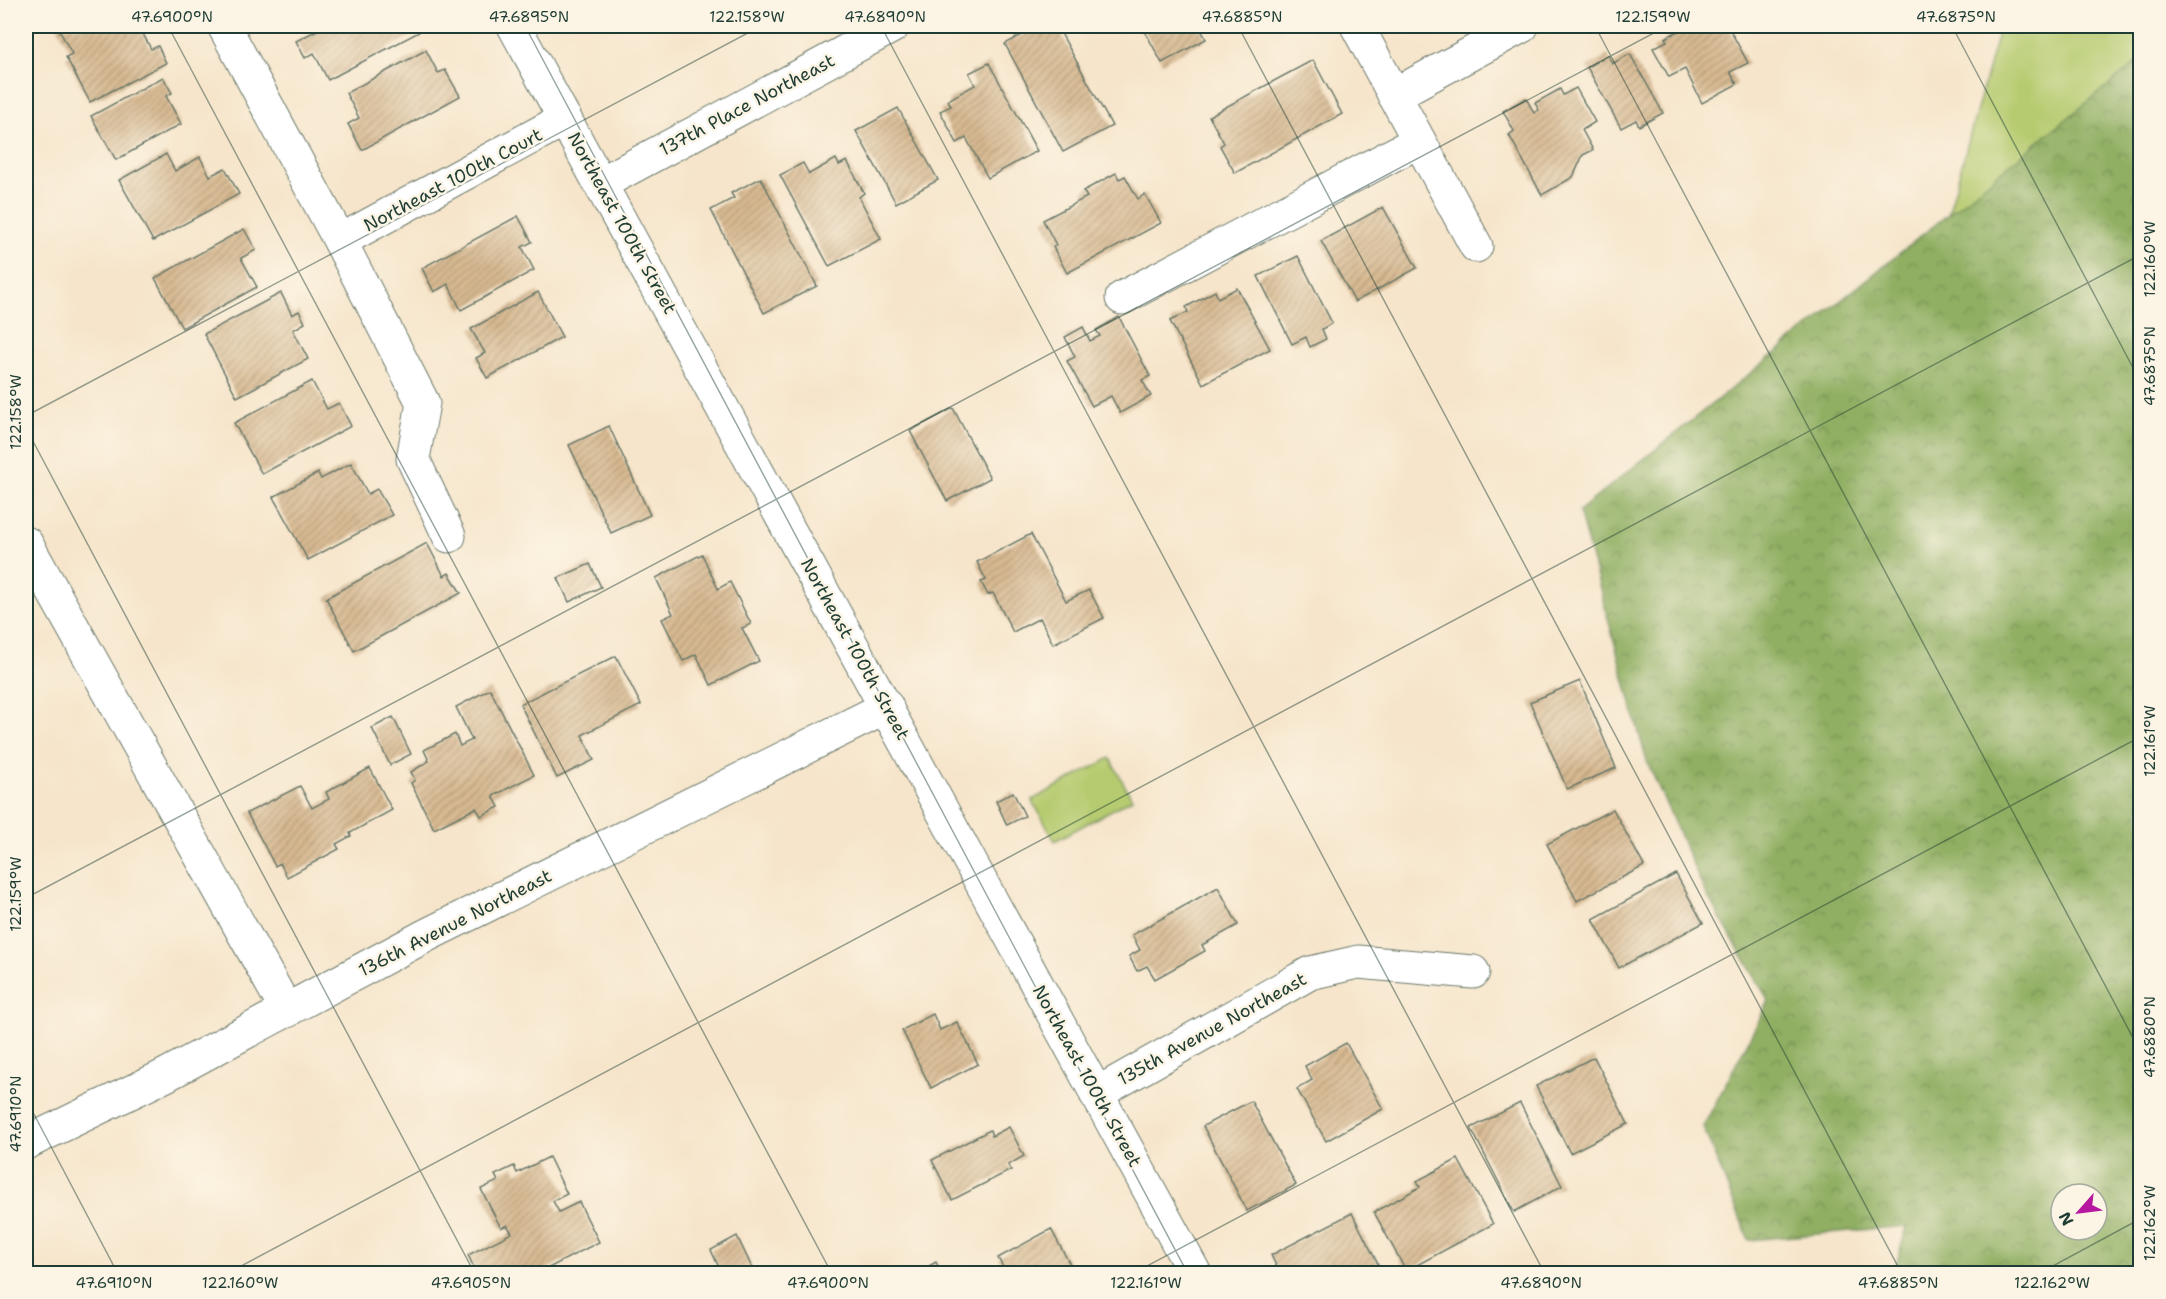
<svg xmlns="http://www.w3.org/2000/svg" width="2166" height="1299" viewBox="0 0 2166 1299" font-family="'Shantell Sans',sans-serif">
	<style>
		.grass { fill: #b6cb6f; stroke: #6a8452; stroke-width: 1.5 }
		.forest { fill: url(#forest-crowns); stroke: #58764b; stroke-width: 1.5; fill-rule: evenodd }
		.building { fill: url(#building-hatch) }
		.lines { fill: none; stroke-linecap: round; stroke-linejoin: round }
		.minor-casing { stroke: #6a7869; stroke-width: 35 }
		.tertiary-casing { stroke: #6a7869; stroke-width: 35 }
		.minor { stroke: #fff; stroke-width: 33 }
		.tertiary { stroke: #fff; stroke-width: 33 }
		.ticks { fill: none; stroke: #1f3d34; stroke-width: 1.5; stroke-opacity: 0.45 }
		.labels { text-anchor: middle; stroke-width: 5; stroke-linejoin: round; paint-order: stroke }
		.street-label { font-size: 18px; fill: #1f3d34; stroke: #fcf5e5 }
		.neatline { fill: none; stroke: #1f3d34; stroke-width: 2 }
		.ticks-label { font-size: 15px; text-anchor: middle; fill: #1f3d34 }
	</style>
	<defs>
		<pattern id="forest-crowns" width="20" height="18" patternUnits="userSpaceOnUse" patternTransform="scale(1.5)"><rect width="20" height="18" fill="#90af62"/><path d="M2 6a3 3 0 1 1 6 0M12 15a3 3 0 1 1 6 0" fill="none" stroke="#759052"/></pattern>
		<pattern id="building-hatch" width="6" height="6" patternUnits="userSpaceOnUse" patternTransform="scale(1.5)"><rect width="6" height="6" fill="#d8ba92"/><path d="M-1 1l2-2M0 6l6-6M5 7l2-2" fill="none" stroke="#af9878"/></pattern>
	</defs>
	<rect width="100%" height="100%" fill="#fcf5e5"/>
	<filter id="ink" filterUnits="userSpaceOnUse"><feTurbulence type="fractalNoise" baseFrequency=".0167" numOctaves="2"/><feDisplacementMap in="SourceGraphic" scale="12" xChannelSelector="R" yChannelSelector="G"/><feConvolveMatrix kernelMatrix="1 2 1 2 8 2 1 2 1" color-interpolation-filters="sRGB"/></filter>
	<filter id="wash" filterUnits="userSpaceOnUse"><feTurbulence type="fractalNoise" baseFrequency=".008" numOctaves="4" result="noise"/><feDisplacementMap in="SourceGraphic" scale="24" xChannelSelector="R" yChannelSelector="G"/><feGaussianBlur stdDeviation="1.35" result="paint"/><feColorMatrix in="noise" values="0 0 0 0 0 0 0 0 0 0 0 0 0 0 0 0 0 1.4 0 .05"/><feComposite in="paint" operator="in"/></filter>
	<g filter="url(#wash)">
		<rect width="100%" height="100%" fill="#f6e5cb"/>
		<g class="grass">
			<polygon points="2000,26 2140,26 2140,60 1948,215"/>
			<polygon points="1110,758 1132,799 1055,841 1032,800"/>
		</g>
		<path class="forest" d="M2140,60V1273H1894L1907,1226L1749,1240L1703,1127L1769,1001L1705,892L1646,759L1579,511ZM2061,1194H2097V1230H2061Z"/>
		<g id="blocks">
			<g class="building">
				<polygon points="57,26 139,26 151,49 158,46 166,63 90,102 66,57 72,54"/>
				<polygon points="325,26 416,26 419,32 328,80 314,53 305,58 296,41"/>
				<polygon points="1039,26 1057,26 1112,126 1063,152 1005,44"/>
				<polygon points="1142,26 1199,26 1206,39 1162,63"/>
				<polygon points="1688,26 1728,26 1748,63 1730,72 1737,84 1702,103 1685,69 1669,77 1653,48 1667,41 1665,38"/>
				<polygon points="426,50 438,73 445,70 460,96 362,150 348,124 359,118 346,93"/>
				<polygon points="1630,54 1663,113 1639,126 1636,120 1621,128 1587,67 1608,55 1612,64"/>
				<polygon points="1313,60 1342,114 1235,173 1220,146 1224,143 1209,116"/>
				<polygon points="989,63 1037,151 988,178 966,138 957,143 940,111 951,106 948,100 975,85 969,73"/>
				<polygon points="163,77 172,93 166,96 181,124 116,160 91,116"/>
				<polygon points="1576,88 1595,122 1582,130 1593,150 1583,155 1573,177 1542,195 1509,135 1514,131 1503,111 1526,98 1534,113 1539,110 1535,103 1560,89 1563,95"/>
				<polygon points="898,108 938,180 896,203 856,131"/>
				<polygon points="166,154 175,171 200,157 210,176 225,168 239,194 153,241 119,180"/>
				<polygon points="836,159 839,165 847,161 864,193 859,197 881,239 829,266 780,175 803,163 809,174"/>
				<polygon points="1116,173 1119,179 1125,176 1138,199 1145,194 1161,223 1067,273 1053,247 1056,245 1043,220 1087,197 1083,191"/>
				<polygon points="761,178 817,286 764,313 711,210 734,198 731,193"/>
				<polygon points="1383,207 1417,268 1355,302 1321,241"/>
				<polygon points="518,216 532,242 522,247 534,270 461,310 448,284 434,292 422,268"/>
				<polygon points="244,229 256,250 241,258 257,287 182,328 155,278"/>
				<polygon points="1298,256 1332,323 1322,329 1326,339 1310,347 1306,337 1292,344 1258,276"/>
				<polygon points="1237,288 1270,349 1203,384 1170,321 1188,312 1186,307 1215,291 1218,298"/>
				<polygon points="538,292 562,337 487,378 476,358 485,353 471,329"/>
				<polygon points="281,293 292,315 299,311 305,323 293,330 308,359 237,397 204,334"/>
				<polygon points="1119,317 1150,376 1142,380 1151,396 1120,413 1111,396 1092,406 1067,361 1075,357 1065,337 1083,327 1090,341 1100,336 1096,330"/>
				<polygon points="312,381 327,409 339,403 351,426 262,474 234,423"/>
				<polygon points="953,408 990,478 947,501 910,431"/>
				<polygon points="609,426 650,515 611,533 569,445"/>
				<polygon points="351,463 368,494 377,489 392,515 308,560 273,497 318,473 321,479"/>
				<polygon points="1031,534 1066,601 1089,590 1104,618 1053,644 1040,618 1013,632 993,593 988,595 981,582 986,580 977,562"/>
				<polygon points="427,543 444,576 449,573 461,593 354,651 326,598"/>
				<polygon points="702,554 718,589 730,582 751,624 742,628 759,661 711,685 696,654 683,661 662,619 673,614 656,578"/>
				<polygon points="590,564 601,587 569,602 558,578"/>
				<polygon points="616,656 641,705 582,735 594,760 557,778 520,704"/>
				<polygon points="1580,681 1616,768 1567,789 1530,702"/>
				<polygon points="490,689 534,775 493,796 499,807 481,816 476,808 434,829 411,783 415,780 411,772 429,761 424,750 455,734 460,746 472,740 456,707"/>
				<polygon points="393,717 411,754 390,765 372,728"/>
				<polygon points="370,768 392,810 350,833 351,836 336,844 339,849 287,877 280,863 275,866 247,813 300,786 312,808 329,799 326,792"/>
				<polygon points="1013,792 1025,816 1007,825 996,801"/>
				<polygon points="1613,809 1644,866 1577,901 1547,844"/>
				<polygon points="1676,874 1703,923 1619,968 1593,919"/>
				<polygon points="1218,887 1238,925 1202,945 1205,951 1155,979 1147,966 1137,971 1129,956 1140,950 1132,935"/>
				<polygon points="933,1014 940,1030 957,1022 978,1064 931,1088 902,1030"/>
				<polygon points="1346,1043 1383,1109 1326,1141 1297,1089 1312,1080 1305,1066"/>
				<polygon points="1594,1057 1628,1124 1570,1153 1536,1086"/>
				<polygon points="1251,1101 1296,1185 1247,1211 1203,1126"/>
				<polygon points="1520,1103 1562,1186 1514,1212 1471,1128"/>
				<polygon points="1009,1127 1024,1156 1008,1165 1011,1170 952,1200 932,1160 990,1130 992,1136"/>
				<polygon points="549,1157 567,1194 553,1201 559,1212 579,1202 599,1242 537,1274 477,1274 468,1255 512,1233 507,1225 501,1228 481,1189 498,1181 495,1175 514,1166 517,1173"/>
				<polygon points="1458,1159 1493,1224 1406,1271 1374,1212 1420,1187 1417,1181"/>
				<polygon points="1352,1213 1383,1274 1280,1274 1271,1255"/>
				<polygon points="1051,1229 1074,1272 1007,1274 998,1258"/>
				<polygon points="737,1236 755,1274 722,1274 711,1250"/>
				<polygon points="936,1262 942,1274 915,1274"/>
			</g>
		</g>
	</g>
	<g filter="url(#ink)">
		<use href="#blocks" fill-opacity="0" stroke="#6a7869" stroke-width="1.5"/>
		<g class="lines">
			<defs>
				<g id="minor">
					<polyline points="224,26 340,241 423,403 413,459 449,536"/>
					<polyline points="1357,26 1476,246"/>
					<polyline points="1394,95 1522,26"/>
					<polyline points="600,184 893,26"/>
					<polyline points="340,241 565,119"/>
					<polyline points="1122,298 1419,141"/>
					<polyline points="26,543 287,1011"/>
					<polyline points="1096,1094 1310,973 1358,962 1473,972"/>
					<polyline points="26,1143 164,1076 425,936 887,707"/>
				</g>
				<polyline id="tertiary" points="514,26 1195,1274"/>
			</defs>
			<use href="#minor" class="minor-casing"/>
			<use href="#tertiary" class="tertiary-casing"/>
			<use href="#minor" class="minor"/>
			<use href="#tertiary" class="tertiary"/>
		</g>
	</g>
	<path class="ticks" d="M168,26L832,1274M525,26L1188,1274M881,26L1545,1274M1238,26L1902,1274M1595,26L2140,1051M1952,26L2140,381M26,416L761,26M26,428L475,1274M26,898L1667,26M26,1099L118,1274M226,1274L2140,255M1132,1274L2140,737M2038,1274L2140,1219"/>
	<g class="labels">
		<g class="street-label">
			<text transform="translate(747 105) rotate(-28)" y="6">137th Place Northeast</text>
			<text transform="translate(453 180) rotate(-28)" y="6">Northeast 100th Court</text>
			<text transform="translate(622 223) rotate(61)" y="6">Northeast 100th Street</text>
			<text transform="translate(855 649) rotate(61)" y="6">Northeast 100th Street</text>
			<text transform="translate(455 923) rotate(-27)" y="6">136th Avenue Northeast</text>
			<text transform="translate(1212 1029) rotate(-29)" y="6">135th Avenue Northeast</text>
			<text transform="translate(1087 1076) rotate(61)" y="6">Northeast 100th Street</text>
		</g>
	</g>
	<rect width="2166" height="1299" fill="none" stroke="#fcf5e5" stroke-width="66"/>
	<g transform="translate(2079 1212) rotate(242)"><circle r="28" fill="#fcf5e5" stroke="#a4ab9e" stroke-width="1.5"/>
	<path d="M0-4.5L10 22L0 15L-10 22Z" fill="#b5179e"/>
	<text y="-9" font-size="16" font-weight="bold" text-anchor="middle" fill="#1f3d34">N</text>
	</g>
	<rect x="33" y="33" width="2100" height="1233" class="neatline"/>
	<g class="ticks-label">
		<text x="172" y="22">47.6900°N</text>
		<text x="529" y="22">47.6895°N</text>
		<text x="747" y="22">122.158°W</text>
		<text x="885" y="22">47.6890°N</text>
		<text x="1242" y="22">47.6885°N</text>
		<text x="1653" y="22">122.159°W</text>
		<text x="1956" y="22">47.6875°N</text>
		<text transform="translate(2150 259) rotate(-90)" y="5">122.160°W</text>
		<text transform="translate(2150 366) rotate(-90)" y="5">47.6875°N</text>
		<text transform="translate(16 412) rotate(-90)" y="5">122.158°W</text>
		<text transform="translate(2150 741) rotate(-90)" y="5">122.161°W</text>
		<text transform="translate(16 894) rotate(-90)" y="5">122.159°W</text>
		<text transform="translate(2150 1037) rotate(-90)" y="5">47.6880°N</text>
		<text transform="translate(16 1114) rotate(-90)" y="5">47.6910°N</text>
		<text transform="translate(2150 1223) rotate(-90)" y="5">122.162°W</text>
		<text x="114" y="1288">47.6910°N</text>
		<text x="240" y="1288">122.160°W</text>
		<text x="471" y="1288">47.6905°N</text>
		<text x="828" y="1288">47.6900°N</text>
		<text x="1146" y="1288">122.161°W</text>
		<text x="1541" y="1288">47.6890°N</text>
		<text x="1898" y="1288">47.6885°N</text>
		<text x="2052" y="1288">122.162°W</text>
	</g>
</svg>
